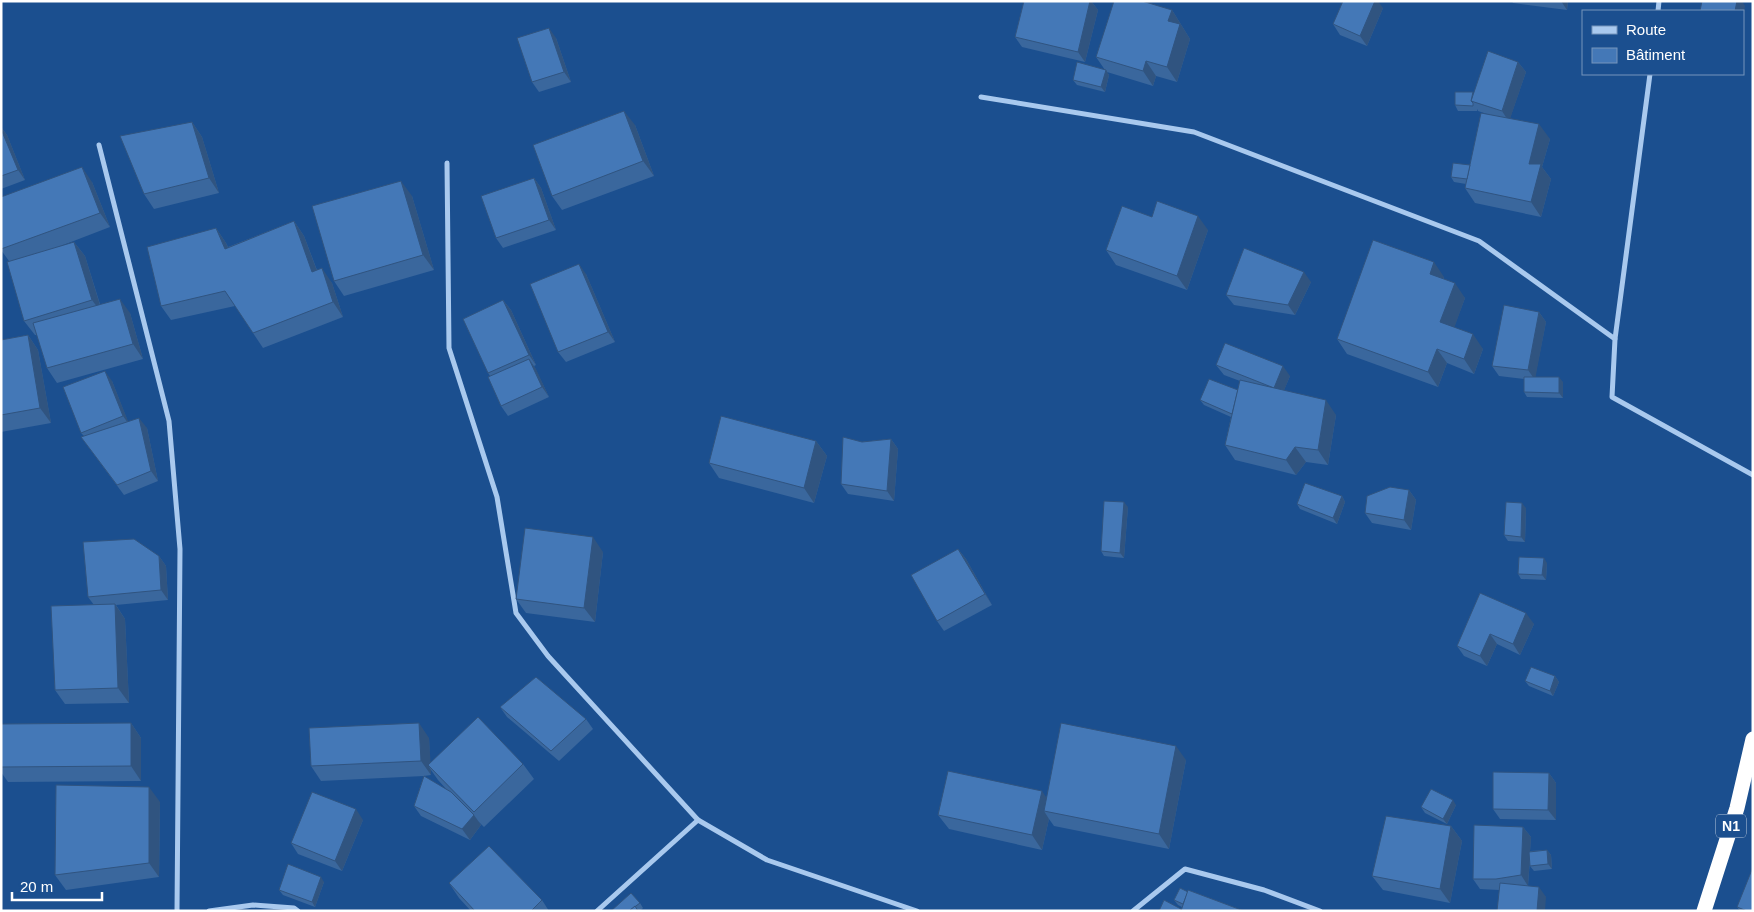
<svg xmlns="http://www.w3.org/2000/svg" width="1754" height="912" viewBox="0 0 1754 912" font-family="Arial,sans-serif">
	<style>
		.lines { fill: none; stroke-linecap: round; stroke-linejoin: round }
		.street { stroke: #a9c9ee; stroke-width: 5 }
		.highway { stroke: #fff; stroke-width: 15 }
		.wall { fill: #3a679d; fill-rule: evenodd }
		.shaded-wall { fill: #305480 }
		.building { fill: #4478b7; stroke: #305480 }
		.labels { text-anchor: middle; stroke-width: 4.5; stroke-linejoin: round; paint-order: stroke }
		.shield { fill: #1b4f8f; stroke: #bbcadd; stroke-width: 1 }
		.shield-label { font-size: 14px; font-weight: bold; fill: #fff }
	</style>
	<rect width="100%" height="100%" fill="#1b4f8f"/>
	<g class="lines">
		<g class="street">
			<polyline points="1658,11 1659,1"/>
			<polyline points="981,97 1194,132 1479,241 1615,339 1612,397 1753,475"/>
			<polyline points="99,145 169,421 180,549 177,911"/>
			<polyline points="447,163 449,348 497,497 516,613 548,656 698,820 767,860 917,911"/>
			<polyline points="1615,339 1650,74"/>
			<polyline points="209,911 253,905 294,908 298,911"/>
			<polyline points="597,911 698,820"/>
			<polyline points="1133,911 1185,869 1264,890 1320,911"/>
		</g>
		<polyline class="highway" points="1704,911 1737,808 1753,739"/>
	</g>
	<g class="wall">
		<polygon points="1024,1 1091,1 1098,10 1085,62 1022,47 1015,37"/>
		<polygon points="1512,1 1568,1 1567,10 1513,3"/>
		<polygon points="1383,8 1367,46 1340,35 1333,24"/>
		<polygon points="1172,10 1190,39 1177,82 1156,76 1153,86 1107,72 1109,75 1105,92 1077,85 1073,80 1105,70 1096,57"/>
		<polygon points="556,38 571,82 539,92 532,82"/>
		<polygon points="1518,62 1526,72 1510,118 1550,139 1542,167 1551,179 1541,217 1475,203 1465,188 1466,184 1454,182 1451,177 1470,165 1487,114 1478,111 1477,109 1477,111 1458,111 1455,105 1474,93"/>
		<polygon points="192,122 202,137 219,193 154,209 144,194"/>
		<polygon points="635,125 654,176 562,210 552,196"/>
		<polygon points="1,127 7,135 25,180 1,189"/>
		<polygon points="534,178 541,188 556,230 503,248 496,238"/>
		<polygon points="92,182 110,227 58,247 74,242 85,256 100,304 130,313 143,359 57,383 47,368 37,335 35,335 24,321 9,261 1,250 1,197"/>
		<polygon points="412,196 434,270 344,296 334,281"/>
		<polygon points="1152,217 1208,230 1187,290 1116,265 1106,250"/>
		<polygon points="294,221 304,236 317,270 332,283 343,317 263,348 235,306 171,320 161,306 216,228 226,243 228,247"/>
		<polygon points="586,274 615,342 566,362 558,352"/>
		<polygon points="1444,277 1444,279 1465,298 1454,327 1483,349 1474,374 1447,363 1438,387 1347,354 1337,339"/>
		<polygon points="1311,282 1295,315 1234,305 1226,295"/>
		<polygon points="503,300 511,310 536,365 534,366 549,397 508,416 501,406 490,376 488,373"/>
		<polygon points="1539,312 1546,322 1535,377 1563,382 1563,398 1527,397 1524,392 1524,379 1499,376 1492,366"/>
		<polygon points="28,335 38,350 51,423 1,432 1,340"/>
		<polygon points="1216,365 1290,376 1284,390 1336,415 1328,465 1306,462 1296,475 1235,460 1225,445 1231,417 1204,405 1200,400 1238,390 1240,381 1224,375"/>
		<polygon points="112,381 128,422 147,428 158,481 124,495 81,437 84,436 81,433"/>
		<polygon points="891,439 898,449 894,501 848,494 841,484 862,442"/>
		<polygon points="816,441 827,456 814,503 719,478 709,463"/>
		<polygon points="1409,490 1416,500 1411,530 1372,523 1365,513"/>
		<polygon points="1342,496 1345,502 1337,524 1300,509 1297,504"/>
		<polygon points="1128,507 1124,558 1104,556 1101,551"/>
		<polygon points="1526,508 1525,542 1508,541 1504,535"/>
		<polygon points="958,549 966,559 992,605 944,631 937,621"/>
		<polygon points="603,552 595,622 526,613 516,599"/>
		<polygon points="159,556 166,566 168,600 116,605 125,619 129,703 65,704 55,690 94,605 88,597"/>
		<polygon points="1547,563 1546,580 1521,579 1518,574"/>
		<polygon points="1480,593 1534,624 1520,655 1497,644 1487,666 1464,656 1457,646"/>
		<polygon points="1555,676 1559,682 1553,696 1529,686 1525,681"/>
		<polygon points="500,707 586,719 593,729 559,761 507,717"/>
		<polygon points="131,723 141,738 141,781 8,782 1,772 1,724"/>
		<path d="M429,738L430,762L523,764L534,779L484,827L478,821L481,825L470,840L421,816L414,806L424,776L321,781L311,766ZM431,770L438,780L448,791L424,776L431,775Z"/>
		<polygon points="1186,760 1169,849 1054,826 1049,819 1042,850 949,829 938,815 1046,798"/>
		<polygon points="1549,773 1556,783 1556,820 1500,819 1493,809"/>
		<polygon points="160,802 159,877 66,890 55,875"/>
		<polygon points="1456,805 1447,824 1425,813 1421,807"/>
		<polygon points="363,820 342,871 298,854 291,843"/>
		<polygon points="1451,826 1462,841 1450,903 1383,890 1372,876"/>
		<polygon points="1523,827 1531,837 1530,851 1547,850 1551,855 1552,869 1534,871 1530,866 1530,859 1528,886 1546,897 1499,890 1480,889 1473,879"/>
		<polygon points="324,882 315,907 283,895 279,890"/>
		<polygon points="449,883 542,900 549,911 471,911 459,898"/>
		<polygon points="1180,888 1188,892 1188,890 1244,911 1159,911 1164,900 1181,909 1182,907 1178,905 1174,900"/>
		<polygon points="640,903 643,908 640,911 611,911"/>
		<polygon points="1737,907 1753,911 1740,911"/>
	</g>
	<g class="shaded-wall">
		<polygon points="1090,1 1091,1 1098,10 1085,62 1078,52"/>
		<polygon points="1375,1 1378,1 1383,8 1367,46 1360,36"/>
		<polygon points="1561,1 1568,1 1567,10"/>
		<polygon points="1737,1 1742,1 1745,6 1743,20 1743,11 1735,11"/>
		<polygon points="1172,10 1190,39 1177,82 1167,67 1168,21"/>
		<polygon points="549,28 556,38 571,82 564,72"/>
		<polygon points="1146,61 1156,76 1153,86 1143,71"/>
		<polygon points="1518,62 1526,72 1509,122 1502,111"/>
		<polygon points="1106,70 1109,75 1105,92 1101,87"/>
		<polygon points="624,111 635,125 654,176 643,161"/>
		<polygon points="192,122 202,137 219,193 209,178"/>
		<polygon points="1539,124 1550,139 1542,167 1551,179 1541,217 1531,202 1529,164"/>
		<polygon points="1,127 7,135 25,180 18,170 1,129"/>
		<polygon points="82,167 92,182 110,227 100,213"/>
		<polygon points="534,178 541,188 556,230 549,220"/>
		<polygon points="401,181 412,196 434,270 423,255"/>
		<polygon points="1198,216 1208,230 1187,290 1177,276"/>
		<polygon points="294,221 304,236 323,287 312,272"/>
		<polygon points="216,228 226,243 235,263 225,249"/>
		<polygon points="74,242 85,256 103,315 92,300"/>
		<polygon points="1434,262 1444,277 1440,288 1430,274"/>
		<polygon points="579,264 586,274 615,342 608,332"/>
		<polygon points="322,268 332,283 343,317 333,302"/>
		<polygon points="1304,272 1311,282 1295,315 1288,305"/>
		<polygon points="1455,283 1465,298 1451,337 1440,322"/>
		<polygon points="120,299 130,313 143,359 133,344"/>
		<polygon points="503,300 511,310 536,365 529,355"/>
		<polygon points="1539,312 1546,322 1535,380 1528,370"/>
		<polygon points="1473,334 1483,349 1474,374 1464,359"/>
		<polygon points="28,335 38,350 51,423 40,408"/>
		<polygon points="1437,349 1447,363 1438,387 1428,372"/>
		<polygon points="529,359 536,369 549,397 542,387"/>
		<polygon points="1283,366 1290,376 1281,398 1274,388"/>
		<polygon points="105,371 112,381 130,426 123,416"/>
		<polygon points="1559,377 1563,382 1563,398 1559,393"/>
		<polygon points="1326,400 1336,415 1328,465 1318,450"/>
		<polygon points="139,418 147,428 158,481 151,471"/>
		<polygon points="891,439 898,449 894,501 887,491"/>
		<polygon points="816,441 827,456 814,503 804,488"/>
		<polygon points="1295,447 1306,462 1296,475 1286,460"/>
		<polygon points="1409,490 1416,500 1411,530 1404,520"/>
		<polygon points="1342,496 1345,502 1337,524 1333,518"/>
		<polygon points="1124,502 1128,507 1124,558 1120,553"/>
		<polygon points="1522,503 1526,508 1525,542 1521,537"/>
		<polygon points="593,537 603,552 595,622 584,608"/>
		<polygon points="958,549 966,559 992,605 985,594"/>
		<polygon points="159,556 166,566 168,600 161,590"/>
		<polygon points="1544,558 1547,563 1546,580 1542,575"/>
		<polygon points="115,604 125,619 129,703 118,688"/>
		<polygon points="1526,613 1534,624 1520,655 1513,644"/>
		<polygon points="1490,634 1497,644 1487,666 1480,656"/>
		<polygon points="1555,676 1559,682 1553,696 1550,691"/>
		<polygon points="131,723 141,738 141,781 131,766"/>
		<polygon points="419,723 429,738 431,768 428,765 431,770 431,775 421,761"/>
		<polygon points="1176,746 1186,760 1169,849 1159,834"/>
		<polygon points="1549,773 1556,783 1556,820 1548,810"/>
		<polygon points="149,787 160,802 159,877 149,863"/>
		<polygon points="1042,791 1052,806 1044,811 1049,819 1042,850 1032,835"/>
		<polygon points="1453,800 1456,805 1447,824 1443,819"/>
		<polygon points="356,809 363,820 342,871 335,861"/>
		<polygon points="474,815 481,825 470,840 462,829"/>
		<polygon points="1451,826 1462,841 1450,903 1440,889"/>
		<polygon points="1523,827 1531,837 1528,886 1521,875"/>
		<polygon points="1547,850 1551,855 1552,869 1548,864"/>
		<polygon points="321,877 324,882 315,907 312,902"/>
		<polygon points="1539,887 1546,897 1545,911 1537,911"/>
	</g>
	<g class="building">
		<polygon points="1024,1 1090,1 1078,52 1015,37"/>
		<polygon points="1114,1 1142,1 1172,10 1168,21 1180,24 1167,67 1146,61 1143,71 1096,57"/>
		<polygon points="1343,1 1375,1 1360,36 1333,24"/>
		<polygon points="1702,1 1737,1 1735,11 1700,11"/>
		<polygon points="549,28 564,72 532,82 517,38"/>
		<polygon points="1488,51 1518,62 1502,111 1471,101"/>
		<polygon points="1077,62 1106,70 1101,87 1073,80"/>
		<polygon points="1455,92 1473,92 1471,101 1473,103 1473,106 1455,105"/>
		<polygon points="624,111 643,161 552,196 533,145"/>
		<polygon points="1481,113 1539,124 1529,164 1541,164 1531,202 1465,188"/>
		<polygon points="192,122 209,178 144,194 120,136"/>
		<polygon points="1,129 18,170 1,176"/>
		<polygon points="1453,163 1470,165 1467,179 1451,177"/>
		<polygon points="82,167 100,213 1,249 1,197"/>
		<polygon points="534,178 549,220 496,238 481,196"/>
		<polygon points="401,181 423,255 334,281 312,206"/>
		<polygon points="1157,201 1198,216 1177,276 1106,250 1122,206 1152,217"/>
		<polygon points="294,221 312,272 322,268 333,302 253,333 225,291 161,306 147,247 216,228 225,249"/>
		<polygon points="1373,240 1434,262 1430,274 1455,283 1440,322 1473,334 1464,359 1437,349 1428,372 1337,339"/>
		<polygon points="74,242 92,300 24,321 7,262"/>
		<polygon points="1244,248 1304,272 1288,305 1226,295"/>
		<polygon points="579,264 608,332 558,352 530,284"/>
		<polygon points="120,299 133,344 47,368 33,323"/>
		<polygon points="503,300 529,355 488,373 463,319"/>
		<polygon points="1504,305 1539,312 1528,370 1492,366"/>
		<polygon points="28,335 40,408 1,415 1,340"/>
		<polygon points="1225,343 1283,366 1274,388 1216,365"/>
		<polygon points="529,359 542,387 501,406 488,377"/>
		<polygon points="105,371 123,416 81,433 63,387"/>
		<polygon points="1524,377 1559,377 1559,393 1524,392"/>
		<polygon points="1209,379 1238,390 1232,414 1200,400"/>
		<polygon points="1240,380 1326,400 1318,450 1295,447 1286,460 1225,445"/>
		<polygon points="721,416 816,441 804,488 709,463"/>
		<polygon points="139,418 151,471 117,485 81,437"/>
		<polygon points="843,437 862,442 891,439 887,491 841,484"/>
		<polygon points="1305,483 1342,496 1333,518 1297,504"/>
		<polygon points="1390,487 1409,490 1404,520 1365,513 1367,496"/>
		<polygon points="1104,501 1124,502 1120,553 1101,551"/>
		<polygon points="1506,502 1522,503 1521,537 1504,535"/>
		<polygon points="525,528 593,537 584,608 516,599"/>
		<polygon points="134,539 159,556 161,590 88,597 83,542"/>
		<polygon points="958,549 985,594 937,621 911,575"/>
		<polygon points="1519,557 1544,558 1542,575 1518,574"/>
		<polygon points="1480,593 1526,613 1513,644 1490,634 1480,656 1457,646"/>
		<polygon points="115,604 118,688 55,690 51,606"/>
		<polygon points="1531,667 1555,676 1550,691 1525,681"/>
		<polygon points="536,677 586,719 551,751 500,707"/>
		<polygon points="478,717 523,764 474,812 428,765"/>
		<polygon points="131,723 131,766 1,767 1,724"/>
		<polygon points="419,723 421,761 311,766 309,728"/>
		<polygon points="1061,723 1176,746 1159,834 1044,811"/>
		<polygon points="948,771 1042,791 1032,835 938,815"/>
		<polygon points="1493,772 1549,773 1548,810 1493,809"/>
		<polygon points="424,776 451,792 474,815 462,829 414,806"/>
		<polygon points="56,785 149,787 149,863 55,875"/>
		<polygon points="1431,789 1453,800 1443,819 1421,807"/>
		<polygon points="312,792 356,809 335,861 291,843"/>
		<polygon points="1386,816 1451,826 1440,889 1372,876"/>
		<polygon points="1474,825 1523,827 1521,875 1496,879 1473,879"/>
		<polygon points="489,846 542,900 531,911 475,911 449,883"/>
		<polygon points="1547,850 1548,864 1530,866 1529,852"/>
		<polygon points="288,864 321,877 312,902 279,890"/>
		<polygon points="1753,867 1753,911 1747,911 1737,907"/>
		<polygon points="1500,883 1539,887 1537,911 1497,911"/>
		<polygon points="1180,888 1188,892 1183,904 1174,900"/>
		<polygon points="1188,890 1244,911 1181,911"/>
		<polygon points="631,893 640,903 629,911 611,911"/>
		<polygon points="1164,900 1181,909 1181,911 1159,911"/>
		<polygon points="635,906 638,911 629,911"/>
	</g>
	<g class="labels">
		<rect class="shield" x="1716" y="814.5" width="30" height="23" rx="4"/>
		<g class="shield-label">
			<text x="1731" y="831">N1</text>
		</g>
	</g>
	<rect width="1754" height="912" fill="none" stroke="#ffffff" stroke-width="5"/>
	<rect x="1582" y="10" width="162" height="65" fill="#1b4f8f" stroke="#7695bc"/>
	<rect x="1592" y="26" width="25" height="8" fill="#a9c9ee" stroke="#7695bc"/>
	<text x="1626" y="35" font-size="15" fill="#ffffff">Route</text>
	<rect x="1592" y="48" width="25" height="15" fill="#4478b7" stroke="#7695bc"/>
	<text x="1626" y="60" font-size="15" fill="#ffffff">Bâtiment</text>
	<path d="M12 892v8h90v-8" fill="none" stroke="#ffffff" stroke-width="2.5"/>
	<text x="20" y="892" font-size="15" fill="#ffffff" stroke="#1b4f8f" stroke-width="4" paint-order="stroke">20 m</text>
</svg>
